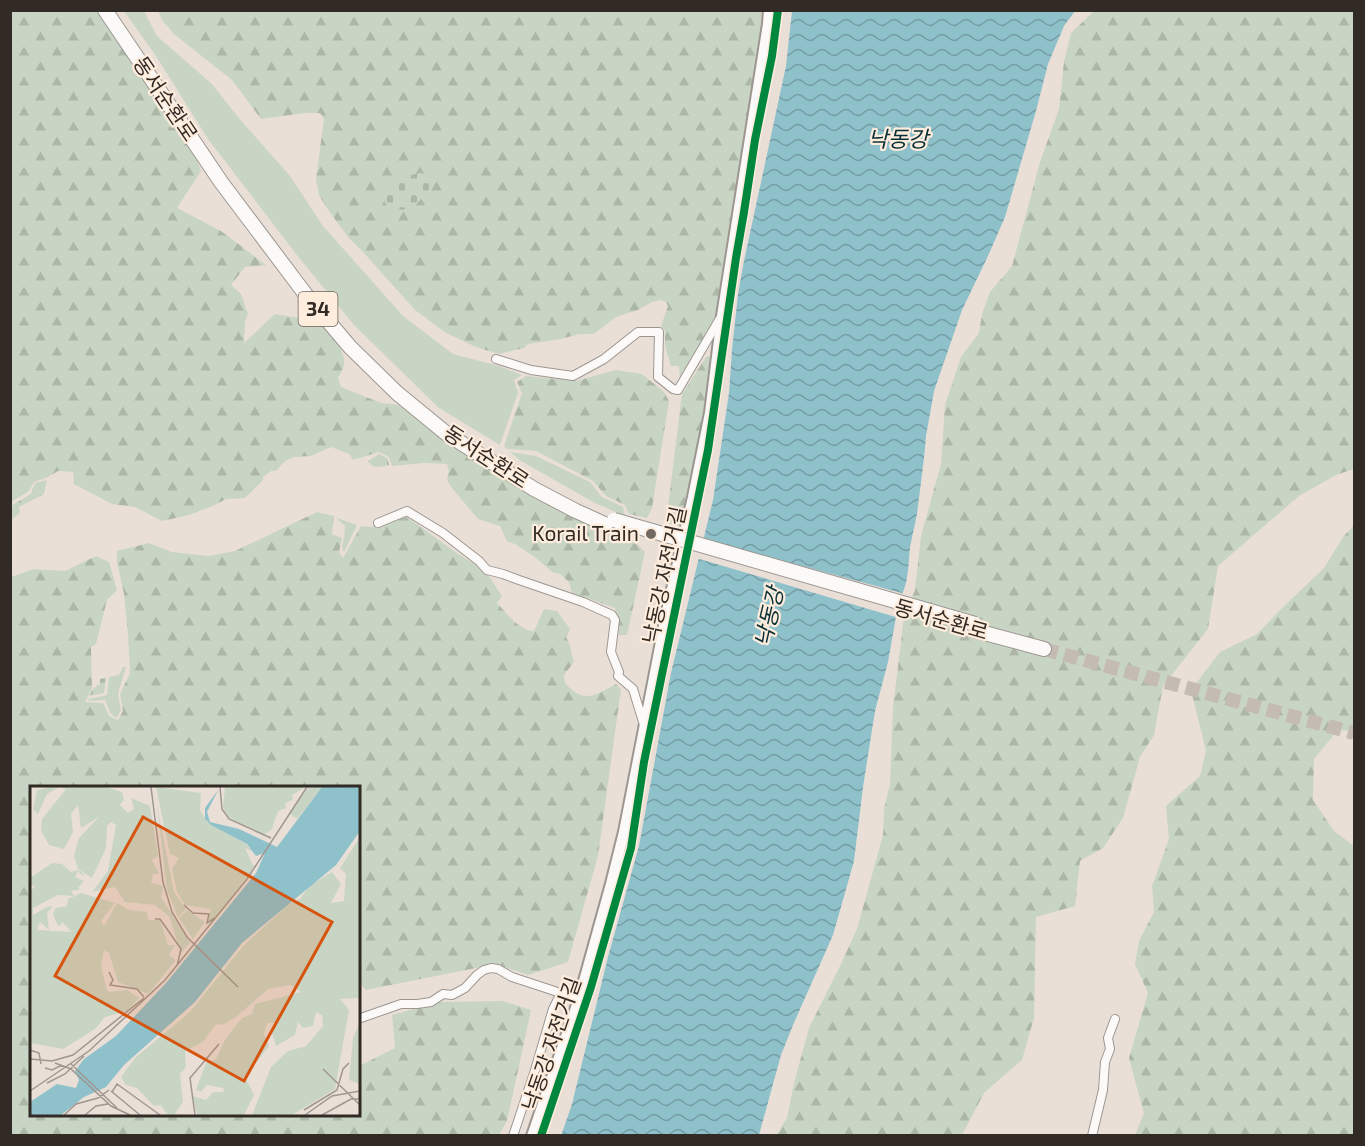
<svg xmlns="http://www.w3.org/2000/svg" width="1365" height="1146" viewBox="0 0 1365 1146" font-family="'Exo 2','Noto Sans KR',sans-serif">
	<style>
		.green { fill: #c9d5c4 }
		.forest { fill: url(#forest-firs) }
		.cemetery { fill: url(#cemetery-stones) }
		.water { fill: url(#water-waves) }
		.pier { fill: #e9dfd7 }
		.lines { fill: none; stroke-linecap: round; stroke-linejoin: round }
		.highway-tunnel { stroke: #c4bbb3; stroke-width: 14; stroke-dasharray: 14 7; stroke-linecap: butt }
		.street-casing { stroke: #9d9690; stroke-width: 10 }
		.secondary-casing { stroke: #9d9690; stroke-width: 14 }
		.highway-casing { stroke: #9d9690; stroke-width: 16 }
		.street { stroke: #fcfaf9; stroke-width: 8 }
		.secondary { stroke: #fcfaf9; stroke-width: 10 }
		.highway { stroke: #fcfaf9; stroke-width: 14 }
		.highway-bridge-casing { stroke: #9d9690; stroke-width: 16; stroke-linecap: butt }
		.highway-bridge { stroke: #fcfaf9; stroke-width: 14 }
		.cycleway-casing { stroke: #feecdd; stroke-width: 11 }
		.cycleway { stroke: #00873e; stroke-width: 8 }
		.poi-dot { fill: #716963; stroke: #feecdd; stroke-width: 2 }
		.labels { text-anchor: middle; stroke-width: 4.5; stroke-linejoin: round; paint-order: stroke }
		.shield { fill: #feecdd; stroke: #6e645c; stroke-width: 1.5 }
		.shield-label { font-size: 20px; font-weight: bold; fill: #312a25 }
		.street-label { font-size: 21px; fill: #312a25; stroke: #feecdd }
		.poi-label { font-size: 21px; fill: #312a25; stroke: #feecdd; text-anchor: end }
		.water-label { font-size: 22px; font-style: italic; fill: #092f37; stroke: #feecdd }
		.inset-road { fill: none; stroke: #9f9790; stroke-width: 1.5 }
		.view { fill: #d6540e; fill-opacity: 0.15; stroke: #d6540e; stroke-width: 3 }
		.inset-edge { fill: none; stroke: #312a25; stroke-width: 3 }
	</style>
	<defs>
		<pattern id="forest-firs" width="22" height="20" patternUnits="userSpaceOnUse" patternTransform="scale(1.5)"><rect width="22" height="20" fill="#c9d5c4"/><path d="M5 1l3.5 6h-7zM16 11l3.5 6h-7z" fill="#adb7a8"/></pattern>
		<pattern id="cemetery-stones" width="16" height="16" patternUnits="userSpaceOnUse" patternTransform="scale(1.5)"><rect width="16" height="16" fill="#c9d5c4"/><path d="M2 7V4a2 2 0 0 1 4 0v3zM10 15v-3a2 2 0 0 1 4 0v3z" fill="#adb7a8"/></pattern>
		<pattern id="water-waves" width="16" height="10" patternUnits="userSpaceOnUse" patternTransform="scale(1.5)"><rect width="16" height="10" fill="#8fc1cb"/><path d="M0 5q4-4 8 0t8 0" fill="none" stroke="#759da5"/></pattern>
	</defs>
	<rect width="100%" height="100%" fill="#e9dfd7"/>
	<g class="green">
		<polygon points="124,11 144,11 157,36 212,84 238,117 290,176 323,226 403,316 453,354 499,366 522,375 514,380 518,393 500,445 439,408 355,326 300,259 208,139 156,56"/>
		<polygon points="510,452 536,456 590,482 602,497 623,507 625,516 595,503 521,461"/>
		<polygon points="337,518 357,525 344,552 342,548 344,537 345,526 338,520"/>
		<polygon points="123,667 126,667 118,694 121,711 116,718 111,714 105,700 88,701 89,699 107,695 109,677 119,675"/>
	</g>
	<g class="forest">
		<path d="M10,11H97L114,27L183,140L196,158L201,171L177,208L221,231L266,265L245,267L231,285L241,294L248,314L245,322L244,343L275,314L322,322C329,333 346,350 344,364C344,368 340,374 338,378L341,387L381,403L400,405L488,468L560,511L638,545L645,552L627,635H619V620L615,608L572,593L569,582L560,574L552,572L536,558L515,544L507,541L500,526L478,519L451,487L447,480L449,471L447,464L424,463L392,466L389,457L379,452L353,460L349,454L331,447L311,456L294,457L285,461L276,471H271L263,477V480L245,498L226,499L213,506L189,515L162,521L135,507L112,504L74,484L73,472L58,471L48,477L34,482L29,491L11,502Z"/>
		<polygon points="158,11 764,11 763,21 715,318 680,380 679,366 671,366 665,346 665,331 661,326 668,306 666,302 660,300 652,302 638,310 616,317 594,334 579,334 561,339 528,344 524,348 499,354 476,347 446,333 415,310 363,252 348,237 329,211 319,195 316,179 324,119 320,113 305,113 261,119 232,80 175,35 162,20"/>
		<polygon points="1094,11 1354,11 1354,469 1336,475 1299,496 1218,566 1208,629 1163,686 1154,735 1140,757 1123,818 1103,848 1080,861 1075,906 1036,917 1034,1018 1022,1060 984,1093 962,1135 776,1136 787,1118 794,1083 809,1028 841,964 857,929 883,835 884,809 890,784 893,707 904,617 915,590 921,536 941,464 945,405 961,357 979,333 982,314 990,292 1012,266 1040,162 1059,109 1064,62 1071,33"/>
		<polygon points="710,356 708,388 682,527 666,523 682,394 706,357"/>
		<polygon points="616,370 642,374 664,392 669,401 652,508 647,518 629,514 625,505 606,496 593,481 536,451 507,449 504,446 522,393 517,382 526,376 576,381"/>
		<path d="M317,512L334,516L332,534L342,538L339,552L343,558L361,526L372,527L407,517L457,553L479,567L489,576L502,596L497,603C507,613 519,631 534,631L544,609L557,611L570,629L566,637C572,647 570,651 574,662L564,675L565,683C584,704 594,696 616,684L621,689L598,856L568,962L528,975L496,964L366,990L358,982V788H32V1114H358L359,1066L395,1048L392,1015L439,1002L503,1001L531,1010L507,1121L499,1135L11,1136V577L34,569L65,571L96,556L109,562L117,590L107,600L96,644L91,647L92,689L85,702L103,703L109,716L118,720L123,711L120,694L130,673L128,635L124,594L117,562V551L149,543L172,552L209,556L235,551Z"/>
		<polygon points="1354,525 1354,731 1338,730 1314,759 1313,800 1334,831 1354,846 1354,1135 1135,1135 1144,1113 1135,1081 1129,1058 1148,993 1135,964 1139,941 1154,912 1152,886 1169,839 1166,806 1200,776 1206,751 1191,690 1220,652 1257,634 1282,608 1324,568 1343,537"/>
	</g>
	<g class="cemetery">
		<polygon points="421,173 431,177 433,184 412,210 389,209 382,197 391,184 405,176"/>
		<polygon points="379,454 387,458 389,465 379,467 372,466 368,461"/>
		<polygon points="47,480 44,494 19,507 20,513 11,520 11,506 31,494 35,483"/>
		<polygon points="106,678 104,693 89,696 94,688 100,684 100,679"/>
	</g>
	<polygon class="water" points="792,11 1075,11 1064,26 1048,64 1036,111 1005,217 988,256 962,310 934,391 926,436 924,458 917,514 910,547 908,571 906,583 897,611 888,662 875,711 863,787 854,861 833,935 793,1025 781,1055 759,1135 561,1136 572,1104 608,957 639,846 671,673 713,500 729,393 732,350 738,294 744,261 786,66"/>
	<polygon class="pier" points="700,538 905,594 899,618 696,558"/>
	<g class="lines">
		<polyline class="highway-tunnel" points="1044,649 1354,733"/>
		<defs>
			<g id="street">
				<polyline points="496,359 531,370 573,376 604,359 638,332 659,332 658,377 673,389 678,390 719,320"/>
				<polyline points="378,523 407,511 443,533 479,561 487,570 503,574 519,580 583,602 612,615 615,620 611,652 619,672 618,676 633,689 644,725"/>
				<polyline points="358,1019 401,1004 417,1004 431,1002 443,994 452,995 465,988 477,975 484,970 491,968 498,969 512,977 579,999"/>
				<polyline points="513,1136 535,1070 553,1009 561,993"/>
				<polyline points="1092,1136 1103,1090 1105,1062 1110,1049 1108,1038 1115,1019"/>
			</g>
			<polyline id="secondary" points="532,1136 579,999 611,884 624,832 667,611 693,497 710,413 722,316 768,24 769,10"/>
			<g id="highway">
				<polyline points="105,10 221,182 306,295 350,347 397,393 447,434 534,489 576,511 609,526"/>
				<polyline points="962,627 1044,649"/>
			</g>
		</defs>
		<use href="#street" class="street-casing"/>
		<use href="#secondary" class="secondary-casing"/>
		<use href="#highway" class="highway-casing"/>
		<use href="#street" class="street"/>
		<use href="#secondary" class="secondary"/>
		<use href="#highway" class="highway"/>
		<defs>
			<polyline id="highway-bridge" points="614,520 975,624"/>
		</defs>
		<use href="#highway-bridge" class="highway-bridge-casing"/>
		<use href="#highway-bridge" class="highway-bridge"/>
		<defs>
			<polyline id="cycleway" points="541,1136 591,987 631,848 644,762 708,450 736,258 744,212 755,140 772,56 778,10"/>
		</defs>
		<use href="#cycleway" class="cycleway-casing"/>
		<use href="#cycleway" class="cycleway"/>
	</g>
	<circle class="poi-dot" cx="651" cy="534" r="6"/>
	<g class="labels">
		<rect class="shield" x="298.5" y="292" width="39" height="34" rx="4.5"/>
		<g class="shield-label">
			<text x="318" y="316">34</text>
		</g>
		<g class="street-label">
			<text transform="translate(165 99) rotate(56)" y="7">동서순환로</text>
			<text transform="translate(486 457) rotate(33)" y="7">동서순환로</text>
			<text transform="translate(665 575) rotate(-78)" y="7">낙동강 자전거길</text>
			<text transform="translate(941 620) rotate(16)" y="7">동서순환로</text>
			<text transform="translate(552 1044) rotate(-71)" y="7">낙동강 자전거길</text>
		</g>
		<g class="poi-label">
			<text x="639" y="541">Korail Train</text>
		</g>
		<g class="water-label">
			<text x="898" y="147">낙동강</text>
			<text transform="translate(769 617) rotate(-77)" y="8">낙동강</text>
		</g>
	</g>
	<g transform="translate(30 786)">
		<rect width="330" height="330" fill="#e9dfd7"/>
		<path d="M127,19L144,106L156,123L148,131L137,104Z" fill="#c9d5c4"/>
		<path d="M21,1H76L92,6L94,14L90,19L98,27L104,23L101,12L120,20L128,70L122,74L129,88H123L121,97L133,100L131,111L160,157L151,167L139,130L125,119L95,116L85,101L62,106L78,85L86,39L81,36L77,40L76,62L62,92L48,83L44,70L49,52L69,31L51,42L48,19L41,28L43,46L34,63L19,59L11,45L12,33L36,3L29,1L17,8L8,28L3,23L7,4ZM126,1L171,7L170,24L177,36L216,58L223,66L215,62L224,81L187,130L178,136L181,123L155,119L147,106L142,83L149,72L140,68ZM195,1H273L274,2L262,9L263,14L255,17L256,22L248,25L242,43L233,49L198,31L193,21ZM330,51V212L310,213L319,224L305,303L262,329H222L241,281L258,265L276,260L293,240L292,229L286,226L283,240L273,242L268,236L265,249L246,260L242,247L245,237H237L234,248L239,260L215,291L224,309L214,329H168L166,325L163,310L176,314L183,306H194L193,302L177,299L171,306L166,304L176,277L186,273L196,252L212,232L222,228L225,218L271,206L261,199L238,203L206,231L192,239L186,238L173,256L155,265L156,281L150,288L153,316L144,329L137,328L131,319L124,320L107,302L96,299L91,291L105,272L160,226L213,160L259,118L270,113L279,100L302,86L311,98L301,117L314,115L316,88L310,82ZM22,77L32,78L41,86L47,84L52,86L54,91L48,85L45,91L54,95L48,102L51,103L41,105L44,110L28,109L3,122V129L17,121L23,120L17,127L19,144L10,136L8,142L6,138L8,144L42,146L32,136L31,139L28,140L23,128L26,122L37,120L38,113L51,107L85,117L71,135L74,140L87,117L99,124L117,126L118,134H130L138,159H145L139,169L146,174L118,208L88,196L79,167L74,164L71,179L76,202L79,206L97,204L109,212L97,225L75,231L65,243L33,263L0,257V105L6,100H0V92ZM157,124L175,136L163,153L149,132ZM330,236V298L319,294L323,252Z" fill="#c9d5c4"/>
		<path d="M279,1H292L267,33L259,27Z" fill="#c9d5c4"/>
		<path d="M292,1H330V45L306,79L212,157L165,216L94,279L76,301L54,311L31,329H0V316L27,298L46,302L49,294L45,285L54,273L86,250L136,197L226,87L235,67L226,70L217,58L181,39L175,33V22L188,4L177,26L180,36L209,43L247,61Z" fill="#8fc1cb"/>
		<path class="inset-road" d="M121,1L133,96L142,126L157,151L208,201M190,1L192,23L199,33L241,52M154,119L163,127L179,128L177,137L185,132M125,133H130L151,163L147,180M79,186L83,194L80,199L107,203L114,211M0,264L9,267L11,278M0,273L22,275L43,269L114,212M25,277L41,283L81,320L100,329M41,278L87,322M15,282L22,284L32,279M293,283L330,319M17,297L35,288L54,270M0,305L59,265L135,194L217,93L277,1M81,305L110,329M82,306L87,298L130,329M274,324L307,304L313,283L319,277M34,329L46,318L68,312L79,304M55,329L66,320L78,318M165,329L160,292L189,258M275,329L302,310L330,305M292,329L321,313H330"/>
		<path class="view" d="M113,31L302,136L214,295L25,190Z"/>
		<rect width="330" height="330" class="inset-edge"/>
	</g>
	<rect width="1365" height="1146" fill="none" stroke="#312a25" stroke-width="24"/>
</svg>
